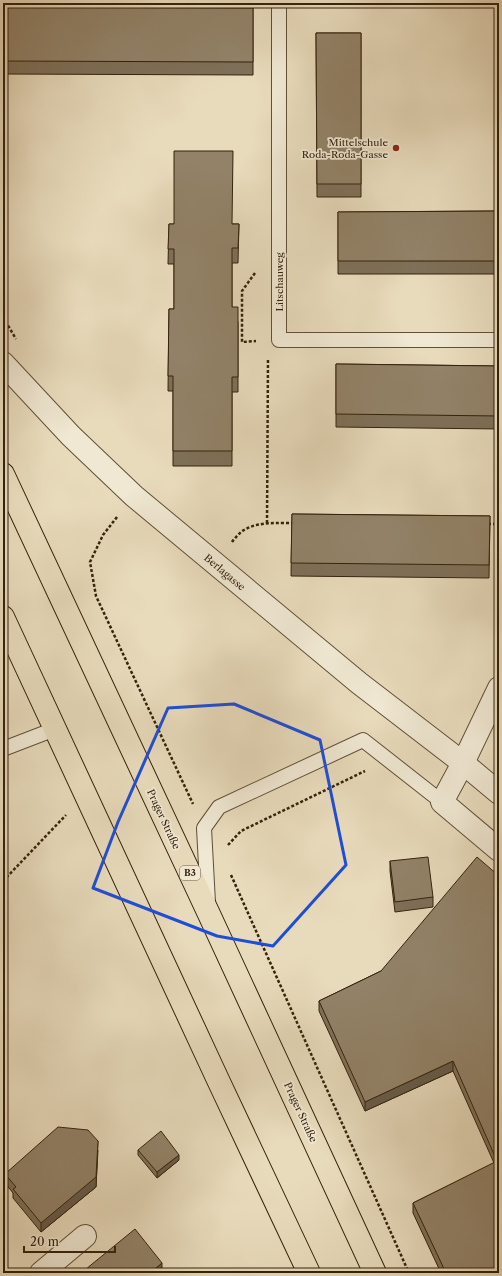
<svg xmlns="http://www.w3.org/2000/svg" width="502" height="1276" viewBox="0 0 502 1276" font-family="'Libre Caslon Text',serif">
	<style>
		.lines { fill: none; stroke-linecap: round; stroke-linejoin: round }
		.lane-casing { stroke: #615038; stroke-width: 16 }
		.street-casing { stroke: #615038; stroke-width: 24 }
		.primary-casing { stroke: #34220c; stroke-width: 24 }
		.path { stroke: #34220c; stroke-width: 2.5; stroke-dasharray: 3 2; stroke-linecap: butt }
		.lane { stroke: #f0e8d3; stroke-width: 14 }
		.street { stroke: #f0e8d3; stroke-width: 22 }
		.primary { stroke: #e8dbbc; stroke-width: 22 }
		.wall { fill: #7e7059; stroke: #34220c }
		.shaded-wall { fill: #665b49; stroke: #34220c }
		.building { fill: #928268; stroke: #34220c }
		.marked { fill: none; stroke: #1d4ed8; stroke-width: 3; stroke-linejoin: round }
		.poi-dot { fill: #8f2418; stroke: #f0e8d3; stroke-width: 1.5 }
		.labels { text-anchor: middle; stroke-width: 3.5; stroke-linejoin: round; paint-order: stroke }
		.shield { fill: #f0e8d3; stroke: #6c5d48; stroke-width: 1 }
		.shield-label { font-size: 9px; font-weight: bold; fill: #34220c }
		.poi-label { font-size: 10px; fill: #34220c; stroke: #f0e8d3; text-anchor: end }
		.street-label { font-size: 10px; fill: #34220c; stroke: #f0e8d3 }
	</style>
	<rect width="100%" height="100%" fill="#e8dbbc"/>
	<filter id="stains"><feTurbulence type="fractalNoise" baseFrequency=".005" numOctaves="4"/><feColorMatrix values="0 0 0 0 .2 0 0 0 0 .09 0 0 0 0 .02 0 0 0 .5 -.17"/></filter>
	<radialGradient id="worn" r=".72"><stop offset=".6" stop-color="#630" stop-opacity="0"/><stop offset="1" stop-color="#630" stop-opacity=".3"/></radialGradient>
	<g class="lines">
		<defs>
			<g id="lane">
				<polyline points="279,3 279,340 499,340"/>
				<polyline points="3,749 55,729"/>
				<polyline points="208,903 204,828 219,807 363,740 442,802"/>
			</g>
			<g id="street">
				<polyline points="3,363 71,436 134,496 359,683 463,763 499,793"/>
				<polyline points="499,688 463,763 442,802 499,850"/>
				<polyline points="41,1273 85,1236"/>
			</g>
			<g id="primary">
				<polyline points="3,474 208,912 375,1273"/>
				<polyline points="3,617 219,1082 309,1273"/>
			</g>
		</defs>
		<use href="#lane" class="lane-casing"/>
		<use href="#street" class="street-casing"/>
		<use href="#primary" class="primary-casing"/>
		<g class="path">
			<polyline points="255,273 242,291 242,342 256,341"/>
			<polyline points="3,317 16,339"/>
			<polyline points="117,517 103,535 90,562 96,596 193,804"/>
			<polyline points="267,523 268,359"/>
			<polyline points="488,524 499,524"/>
			<path d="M232,542C234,539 237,536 240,533C253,521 278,523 295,523"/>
			<polyline points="228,845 241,831 365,771"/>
			<polyline points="231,875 409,1273"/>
			<polyline points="3,881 66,815"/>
		</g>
		<use href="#lane" class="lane"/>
		<use href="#street" class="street"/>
		<use href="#primary" class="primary"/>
	</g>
	<g class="wall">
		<polygon points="3,7 253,8 253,75 3,74"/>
		<polygon points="316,33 361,33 361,197 317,197"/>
		<polygon points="499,211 499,274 338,274 338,212"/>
		<polygon points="169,224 239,224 238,263 232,263 232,307 238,322 238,392 232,392 232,466 173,466 173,391 168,391 169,309 174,309 174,264 168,264"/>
		<polygon points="336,364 499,366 499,429 336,427"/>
		<polygon points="292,514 490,516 489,578 291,576"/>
		<polygon points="390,861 433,897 433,907 395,912 390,871"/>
		<polygon points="499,876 499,1273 441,1273 413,1213 413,1203 494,1163 453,1071 365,1111 319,1011 319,1001 381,971"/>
		<polygon points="98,1150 96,1187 41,1232 13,1198 13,1193 5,1183 5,1174"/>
		<polygon points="138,1150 179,1160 157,1178 138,1155"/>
	</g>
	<g class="shaded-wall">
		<polygon points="453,1061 453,1071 365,1111 365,1102"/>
		<polygon points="98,1141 96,1187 41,1232 41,1223"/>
		<polygon points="179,1155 179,1160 157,1178 157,1172"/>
		<polygon points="162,1263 162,1273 150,1273"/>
	</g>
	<g class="building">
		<polygon points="3,7 253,8 253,62 3,61"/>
		<polygon points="316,33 361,33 361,184 317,184"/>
		<polygon points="174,151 233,151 232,224 239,224 238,248 232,248 232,307 238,307 238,377 232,377 232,451 173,451 173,376 168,376 169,309 174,309 174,249 168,249 169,224 174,224"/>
		<polygon points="499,211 499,261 338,261 338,212"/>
		<polygon points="336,364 499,366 499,416 336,414"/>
		<polygon points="292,514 490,516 489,565 291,563"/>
		<polygon points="428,857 433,897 395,902 390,861"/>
		<polygon points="477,857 499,876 499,1273 446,1273 413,1203 497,1161 453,1061 365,1102 319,1001 381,971"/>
		<polygon points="58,1127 88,1130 98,1141 96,1177 41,1223 13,1189 16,1187 5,1174"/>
		<polygon points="161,1131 179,1155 157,1172 138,1150"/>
		<polygon points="135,1229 162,1263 150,1273 89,1273 86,1269"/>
	</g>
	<path class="marked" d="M234,704L320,740L346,865L273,946L217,936L93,888L118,822L168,708Z"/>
	<circle class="poi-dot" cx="396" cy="148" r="4"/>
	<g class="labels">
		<rect class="shield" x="180" y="866" width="20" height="14" rx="3"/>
		<g class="shield-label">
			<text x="190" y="876">B3</text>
		</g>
		<g class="poi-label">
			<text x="388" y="146">Mittelschule<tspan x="388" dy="12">Roda-Roda-Gasse</tspan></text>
		</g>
		<g class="street-label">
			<text transform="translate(279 282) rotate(-90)" y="4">Litschauweg</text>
			<text transform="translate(225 572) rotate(40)" y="4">Berlagasse</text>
			<text transform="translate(164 819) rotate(65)" y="4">Prager Straße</text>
			<text transform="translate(301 1112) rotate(65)" y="4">Prager Straße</text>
		</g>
	</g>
	<rect width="502" height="1276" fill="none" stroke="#e8dbbc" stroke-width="16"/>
	<rect x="4" y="4" width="494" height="1268" fill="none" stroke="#34220c" stroke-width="2"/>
	<rect x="8" y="8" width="486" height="1260" fill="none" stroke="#34220c"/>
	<path d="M24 1246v6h91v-6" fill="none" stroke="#34220c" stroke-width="2"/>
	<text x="30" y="1246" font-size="12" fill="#34220c" stroke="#f0e8d3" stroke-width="3" paint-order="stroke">20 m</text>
	<rect width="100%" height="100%" filter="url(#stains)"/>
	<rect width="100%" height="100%" fill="url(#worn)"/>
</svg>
